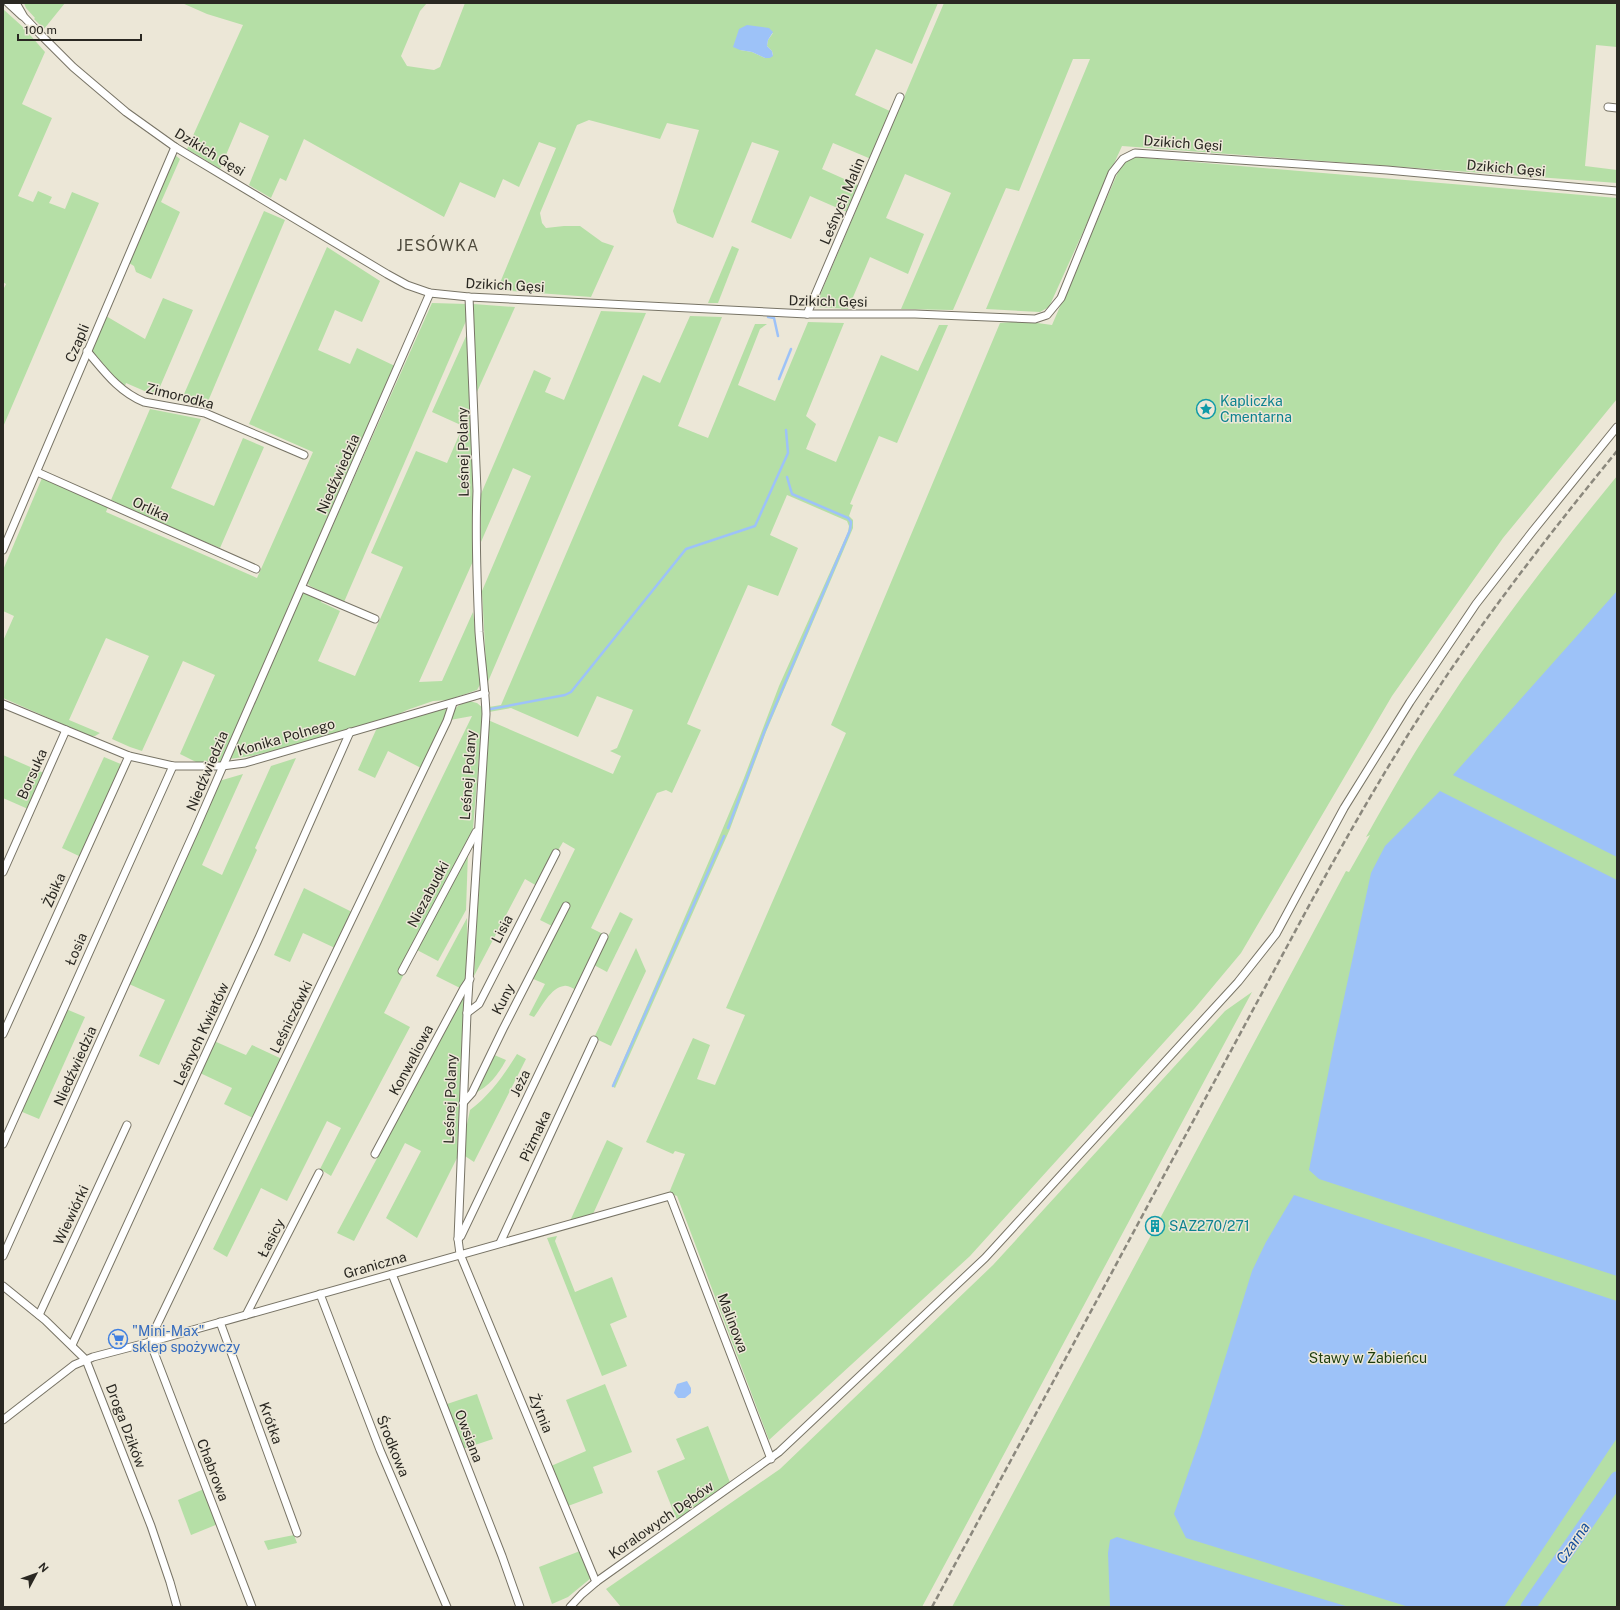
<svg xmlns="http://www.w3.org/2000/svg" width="1620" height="1610" viewBox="0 0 1620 1610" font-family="'Public Sans',sans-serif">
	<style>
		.green { fill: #b5dfa6; fill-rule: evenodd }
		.water { fill: #9dc2f8 }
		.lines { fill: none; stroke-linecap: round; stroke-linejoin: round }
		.stream { stroke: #9dc2f8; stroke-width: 2.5 }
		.river { stroke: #9dc2f8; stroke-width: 15 }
		.street-casing { stroke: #787466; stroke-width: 9 }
		.street { stroke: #fff; stroke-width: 7 }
		.rail { stroke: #8b887d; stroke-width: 2.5; stroke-dasharray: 6 3; stroke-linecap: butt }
		.labels { text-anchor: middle; stroke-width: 3; stroke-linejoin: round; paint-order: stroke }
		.street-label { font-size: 14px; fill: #2a2822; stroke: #ece7d7 }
		.culture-label { font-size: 14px; fill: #0d838f; stroke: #ece7d7; text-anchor: start }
		.shop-label { font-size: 14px; fill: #366cbe; stroke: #ece7d7; text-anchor: start }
		.park-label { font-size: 14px; fill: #1d3d0e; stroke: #ece7d7 }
		.water-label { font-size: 15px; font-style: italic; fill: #144d9a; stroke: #ece7d7 }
		.quarter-label { font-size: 16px; letter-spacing: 1px; fill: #504c3e; stroke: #ece7d7 }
	</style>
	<rect width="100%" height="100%" fill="#ece7d7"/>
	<g class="green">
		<polygon points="24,3 65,3 44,29 34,19 35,18 26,8"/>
		<path d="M182,3H427L420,11L401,56L407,66L434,70L440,67L465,3H938L912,64L876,49L855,95L892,112L871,159L833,143L822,169L860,186L849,213L810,196L791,239L751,222L779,151L752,142L713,238L677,223L673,211L699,130L667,123L660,139L589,120L577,125L540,213L542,223L546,228L564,226H580L602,242L614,246L591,297L497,290L556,148L539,142L519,187L503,179L495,198L460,182L444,217L304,139L286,181L280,178L271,198L249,185L269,136L240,122L220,169L187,149L243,25L207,14ZM773,33L768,40L767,46L772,51L773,55L765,58L752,52L740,50Z"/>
		<polygon points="944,3 1617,3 1617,47 1596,45 1585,166 1617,170 1617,183 1122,146 1049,307 1040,312 986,309 1090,59 1073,59 1019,191 1006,188 953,310 901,309 951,193 905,174 886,218 924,234 908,274 870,257 848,309 815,307"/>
		<polygon points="3,9 24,28 45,52 22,104 52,118 18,196 33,202 38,191 52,197 49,203 65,209 72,192 99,203 3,427 3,290 6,284 3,282"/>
		<polygon points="175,155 180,159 161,202 180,212 151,279 136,272 134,266 129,263"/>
		<path d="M1135,157L1617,198V399L1503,538L1392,696L1241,953L1195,1008L970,1256L769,1440L677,1196L669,1193L685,1154L675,1151L673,1154L646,1142L693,1038L710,1045L697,1079L715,1085L745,1015L726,1008L846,733L831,725L1000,323L1023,321L1052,325L1118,172C1123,164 1127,160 1135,157Z"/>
		<polygon points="264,211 285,220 206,406 181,401"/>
		<polygon points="732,246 739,249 718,303 708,303"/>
		<polygon points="327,247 380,281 362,322 335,310 318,350 350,364 357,348 395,366 303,579 288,606 286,618 222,763 198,763 180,754 215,675 183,661 142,751 130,747 112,739 149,656 106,638 69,720 100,733 95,736 90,736 3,698 3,641 14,616 3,611 3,570 42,478 108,507 106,512 257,578 313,452 249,424"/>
		<polygon points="163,298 193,310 156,396 126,383 125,386 110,373 92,352 92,347 106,316 145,339"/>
		<polygon points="432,303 467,304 466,321 344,602 310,586 308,584 308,581"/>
		<polygon points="473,304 515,307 477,392"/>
		<polygon points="601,311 646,313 487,684 482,591 531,476 513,468 481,542 481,494 534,370 551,378 545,392 564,400"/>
		<path d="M690,316L722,317L678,426L708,438L755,324H767L760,329L738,385L775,401L808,322L844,323L806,416L816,424L806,449L836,462L881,355L918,371L939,325H948L897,443L879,436L850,504L853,505L849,516L853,520V528L766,732L730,829L615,1088L612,1086L715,847L744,778L779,686L848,532L849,526L847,521L787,495L770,535L798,548L778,596L748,585L687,724L701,730L672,793L666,790L657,793L591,928L603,934L576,990C572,988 568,985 564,986C551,987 541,1008 534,1017L529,1015L545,984L531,978L554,927L540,920L575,849L563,842L537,886L525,879L474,976L488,720L613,774L621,756L610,751L617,748L633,710L597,696L578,737L511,708L489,712V707L501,705L643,375L660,383Z"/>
		<polygon points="467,334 471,406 474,559 419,682 442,681 473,612 482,681 477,690 448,700 433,701 407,710 389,719 355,727 298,745 251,756 229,759 301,594 307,593 321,599 321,602 340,611 318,661 355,676 403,567 371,553 416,451 447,463 463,426 432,412"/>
		<polygon points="150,409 201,419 171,488 214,506 243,438 264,447 220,548 156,522 111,500"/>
		<path d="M1617,476V1607H952L1346,871L1349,872L1370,835L1366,837C1390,794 1414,752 1441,712C1494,630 1555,552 1617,476Z"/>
		<path d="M469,701L477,703L483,708L473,829L399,971L404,974L384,1013L410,1027L331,1176L320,1169L341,1128L327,1121L287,1201L261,1188L227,1257L213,1249L472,716L450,720C455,707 456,706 469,701Z"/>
		<polygon points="445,709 447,710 445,720 421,768 388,751 375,778 358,770 376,730 380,727 416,716"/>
		<polygon points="3,755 44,773 28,809 3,798"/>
		<polygon points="104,757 123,765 81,857 62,848"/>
		<polygon points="296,758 255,848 257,850 159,1065 139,1056 165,1000 129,984 219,781 243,774 202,865 222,875 271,766"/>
		<polygon points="468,852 466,910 438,961 417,950"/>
		<polygon points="304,888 352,912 335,948 303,933 290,962 274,955"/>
		<polygon points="620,912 633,919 607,972 594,965"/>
		<polygon points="467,918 468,973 460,988 436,976"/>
		<polygon points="636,948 646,971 611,1046 594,1038"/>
		<polygon points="1252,992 922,1607 621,1607 606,1589 780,1469 993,1265 1225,1011"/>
		<polygon points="465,994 462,1034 457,1158 417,1238 386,1218 421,1151 405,1143 354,1241 337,1233"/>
		<polygon points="66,1009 85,1017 39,1119 20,1111"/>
		<polygon points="214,1041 246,1055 252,1045 282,1059 253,1118 224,1104 232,1088 200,1073"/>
		<path d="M492,1054L506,1060C498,1075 489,1086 474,1094Z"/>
		<path d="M517,1054L526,1059L474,1162L465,1156L466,1129L470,1110C490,1095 504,1075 517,1054Z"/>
		<polygon points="607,1140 623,1148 593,1214 570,1221"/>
		<polygon points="557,1236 555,1241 575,1292 612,1277 627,1317 610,1324 627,1366 602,1376 547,1238"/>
		<polygon points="605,1384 632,1452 593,1467 603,1493 568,1506 551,1466 586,1451 566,1400"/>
		<polygon points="477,1394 493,1439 463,1449 447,1404"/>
		<polygon points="708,1426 731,1485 677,1520 657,1471 685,1459 676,1439"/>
		<polygon points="204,1489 218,1524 191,1535 178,1500"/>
		<polygon points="294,1535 297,1543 268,1550 264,1541"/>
		<polygon points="580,1551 591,1578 568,1597 552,1604 539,1567"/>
	</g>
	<g class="water">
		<polygon points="747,25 769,28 773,32 768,40 767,46 772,51 773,56 770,58 765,58 752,52 740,50 733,47 739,29"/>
		<polygon points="1617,591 1617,857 1453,775"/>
		<polygon points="1440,791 1617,880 1617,1276 1319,1179 1309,1170 1334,1044 1371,873 1385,846"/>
		<polygon points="1294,1195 1617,1301 1617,1438 1504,1607 1409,1607 1186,1538 1174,1514 1201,1436 1252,1271 1266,1242"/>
		<polygon points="687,1381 691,1388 691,1393 685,1398 678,1398 674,1393 677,1384"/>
		<polygon points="1117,1537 1349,1607 1110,1607 1108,1553 1110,1540"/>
	</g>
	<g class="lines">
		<g class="stream">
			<polyline points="768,317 774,318 778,336"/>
			<polyline points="779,379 791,349"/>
			<polyline points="491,709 565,695 571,692 686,549 755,526 788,453 786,430"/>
			<polyline points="728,828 765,730 850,530 851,522 848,518 792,494 787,477"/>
			<polyline points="613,1086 724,836"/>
		</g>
		<polyline class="river" points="1528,1607 1617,1479"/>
		<defs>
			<g id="street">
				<polyline points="8,3 22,16"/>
				<polyline points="16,3 24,17 40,34 73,67 126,112 175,147 387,274 407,285 430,293 469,297 807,314 915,314 1035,319 1047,315 1061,298 1112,173 1123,159 1135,153 1387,170 1617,191"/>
				<polyline points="1608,107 1617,108"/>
				<path d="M469,297L477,491C475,538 477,585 479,632C481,659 485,686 486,714L467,1013L458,1239L460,1254L596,1582"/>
				<polyline points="807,314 900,97"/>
				<path d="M87,351C104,371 119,392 144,402L205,413L304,455"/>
				<polyline points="37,472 256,569"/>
				<polyline points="3,550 175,147"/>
				<polyline points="302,588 375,619"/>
				<polyline points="3,704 129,756 173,766 222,766 245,763 485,693"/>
				<polyline points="3,872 66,730"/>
				<polyline points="402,971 476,832"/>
				<polyline points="467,1013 479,1004 556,853"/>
				<polyline points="3,1034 129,756"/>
				<polyline points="463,1103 472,1093 503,1029 566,906"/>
				<polyline points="3,1144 173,766"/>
				<polyline points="375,1154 464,988 470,979"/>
				<polyline points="458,1239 461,1236 604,937"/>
				<polyline points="500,1243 594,1040"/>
				<polyline points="3,1256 195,830 430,293"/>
				<polyline points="392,1274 502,1556 520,1607"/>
				<polyline points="3,1286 45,1320 86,1360 151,1526 170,1582 177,1607"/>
				<polyline points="320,1294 380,1450 447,1607"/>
				<polyline points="39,1315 127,1125"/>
				<polyline points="246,1315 319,1173"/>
				<polyline points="220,1322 297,1533"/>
				<polyline points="150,1342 155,1329 447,721 453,703"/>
				<polyline points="150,1342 252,1607"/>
				<polyline points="72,1345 257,942 350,732"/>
				<polyline points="3,1420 74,1365 93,1357 150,1342 670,1196 771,1459"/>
				<polyline points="570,1607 582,1594 596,1582 779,1452 985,1258 1238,982 1276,934 1344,808 1410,702 1476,604 1532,532 1617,427"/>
			</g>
		</defs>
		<use href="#street" class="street-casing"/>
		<use href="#street" class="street"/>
		<path class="rail" d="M932,1607L1305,913C1347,836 1390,760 1439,687C1494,605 1555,527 1617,451"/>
	</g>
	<defs>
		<symbol id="sight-ring" viewBox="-11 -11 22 22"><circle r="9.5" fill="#ece7d7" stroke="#0f9aa8" stroke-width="1.5"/><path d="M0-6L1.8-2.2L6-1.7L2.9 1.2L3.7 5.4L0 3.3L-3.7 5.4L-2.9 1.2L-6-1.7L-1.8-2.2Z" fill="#0f9aa8"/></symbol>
		<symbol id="building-ring" viewBox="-11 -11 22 22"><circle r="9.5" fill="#ece7d7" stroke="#0f9aa8" stroke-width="1.5"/><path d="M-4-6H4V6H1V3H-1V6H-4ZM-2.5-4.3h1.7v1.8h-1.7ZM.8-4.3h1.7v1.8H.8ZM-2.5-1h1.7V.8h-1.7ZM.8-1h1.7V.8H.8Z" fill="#0f9aa8"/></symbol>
		<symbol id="supermarket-ring" viewBox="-11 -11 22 22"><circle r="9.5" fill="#ece7d7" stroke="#3f7fe0" stroke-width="1.5"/><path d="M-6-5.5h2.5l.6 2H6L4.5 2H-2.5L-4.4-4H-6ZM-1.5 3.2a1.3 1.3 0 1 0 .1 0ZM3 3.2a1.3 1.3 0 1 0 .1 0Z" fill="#3f7fe0"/></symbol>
	</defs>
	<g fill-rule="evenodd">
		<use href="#sight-ring" x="1195" y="398" width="22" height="22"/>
		<use href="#building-ring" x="1144" y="1215" width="22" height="22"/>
		<use href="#supermarket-ring" x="107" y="1328" width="22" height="22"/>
	</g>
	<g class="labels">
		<g class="street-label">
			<text transform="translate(1183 143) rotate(4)" y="5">Dzikich Gęsi</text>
			<text transform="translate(210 152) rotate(31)" y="5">Dzikich Gęsi</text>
			<text transform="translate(1506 168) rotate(5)" y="5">Dzikich Gęsi</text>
			<text transform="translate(842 201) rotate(-67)" y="5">Leśnych Malin</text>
			<text transform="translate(505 285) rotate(3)" y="5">Dzikich Gęsi</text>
			<text transform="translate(828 301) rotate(1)" y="5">Dzikich Gęsi</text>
			<text transform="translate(77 343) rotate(-67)" y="5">Czapli</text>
			<text transform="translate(180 396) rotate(14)" y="5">Zimorodka</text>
			<text transform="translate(463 452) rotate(-91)" y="5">Leśnej Polany</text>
			<text transform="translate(338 474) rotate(-66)" y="5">Niedźwiedzia</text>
			<text transform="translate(151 509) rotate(25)" y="5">Orlika</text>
			<text transform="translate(286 737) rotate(-16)" y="5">Konika Polnego</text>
			<text transform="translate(207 771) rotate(-67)" y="5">Niedźwiedzia</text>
			<text transform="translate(32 774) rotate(-66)" y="5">Borsuka</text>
			<text transform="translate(468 775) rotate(-86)" y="5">Leśnej Polany</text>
			<text transform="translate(54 890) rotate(-66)" y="5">Żbika</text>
			<text transform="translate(428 894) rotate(-62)" y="5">Niezabudki</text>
			<text transform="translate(502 929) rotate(-63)" y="5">Lisia</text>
			<text transform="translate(76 949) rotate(-66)" y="5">Łosia</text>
			<text transform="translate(503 999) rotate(-63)" y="5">Kuny</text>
			<text transform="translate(291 1017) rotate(-64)" y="5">Leśniczówki</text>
			<text transform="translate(201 1034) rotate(-65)" y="5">Leśnych Kwiatów</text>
			<text transform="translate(411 1060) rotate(-62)" y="5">Konwaliowa</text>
			<text transform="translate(75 1066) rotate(-66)" y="5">Niedźwiedzia</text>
			<text transform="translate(520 1083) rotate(-64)" y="5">Jeża</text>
			<text transform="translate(450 1099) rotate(-88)" y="5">Leśnej Polany</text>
			<text transform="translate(535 1136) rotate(-65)" y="5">Piżmaka</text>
			<text transform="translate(71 1215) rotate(-65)" y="5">Wiewiórki</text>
			<text transform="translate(271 1238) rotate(-63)" y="5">Łasicy</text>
			<text transform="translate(375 1265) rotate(-16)" y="5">Graniczna</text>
			<text transform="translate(733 1323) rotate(69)" y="5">Malinowa</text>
			<text transform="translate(541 1413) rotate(68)" y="5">Żytnia</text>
			<text transform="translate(271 1423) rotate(70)" y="5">Krótka</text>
			<text transform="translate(126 1426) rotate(69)" y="5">Droga Dzików</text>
			<text transform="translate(469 1436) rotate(69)" y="5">Owsiana</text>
			<text transform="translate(393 1446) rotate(68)" y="5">Środkowa</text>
			<text transform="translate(213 1470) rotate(69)" y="5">Chabrowa</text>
			<text transform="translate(661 1520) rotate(-35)" y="5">Koralowych Dębów</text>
		</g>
		<g class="culture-label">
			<text x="1220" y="406">Kapliczka<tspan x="1220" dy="16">Cmentarna</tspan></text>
			<text x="1169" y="1231">SAZ270/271</text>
		</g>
		<g class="shop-label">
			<text x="132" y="1336">"Mini-Max"<tspan x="132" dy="16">sklep spożywczy</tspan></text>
		</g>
		<g class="park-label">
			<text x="1368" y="1363">Stawy w Żabieńcu</text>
		</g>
		<g class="water-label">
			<text transform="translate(1573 1543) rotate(-55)" y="5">Czarna</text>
		</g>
		<g class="quarter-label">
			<text x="438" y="251">JESÓWKA</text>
		</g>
	</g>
	<rect width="1620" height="1610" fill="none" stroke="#2a2822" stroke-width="8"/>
	<g transform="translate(36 1574) rotate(49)" stroke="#ece7d7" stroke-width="3" paint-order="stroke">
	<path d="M0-3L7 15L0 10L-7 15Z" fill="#2a2822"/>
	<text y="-6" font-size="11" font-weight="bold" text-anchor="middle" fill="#2a2822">N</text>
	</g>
	<path d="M18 34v6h123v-6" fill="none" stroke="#2a2822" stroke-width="2"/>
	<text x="24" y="34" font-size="12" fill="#2a2822" stroke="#ece7d7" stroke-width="3" paint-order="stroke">100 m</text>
</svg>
